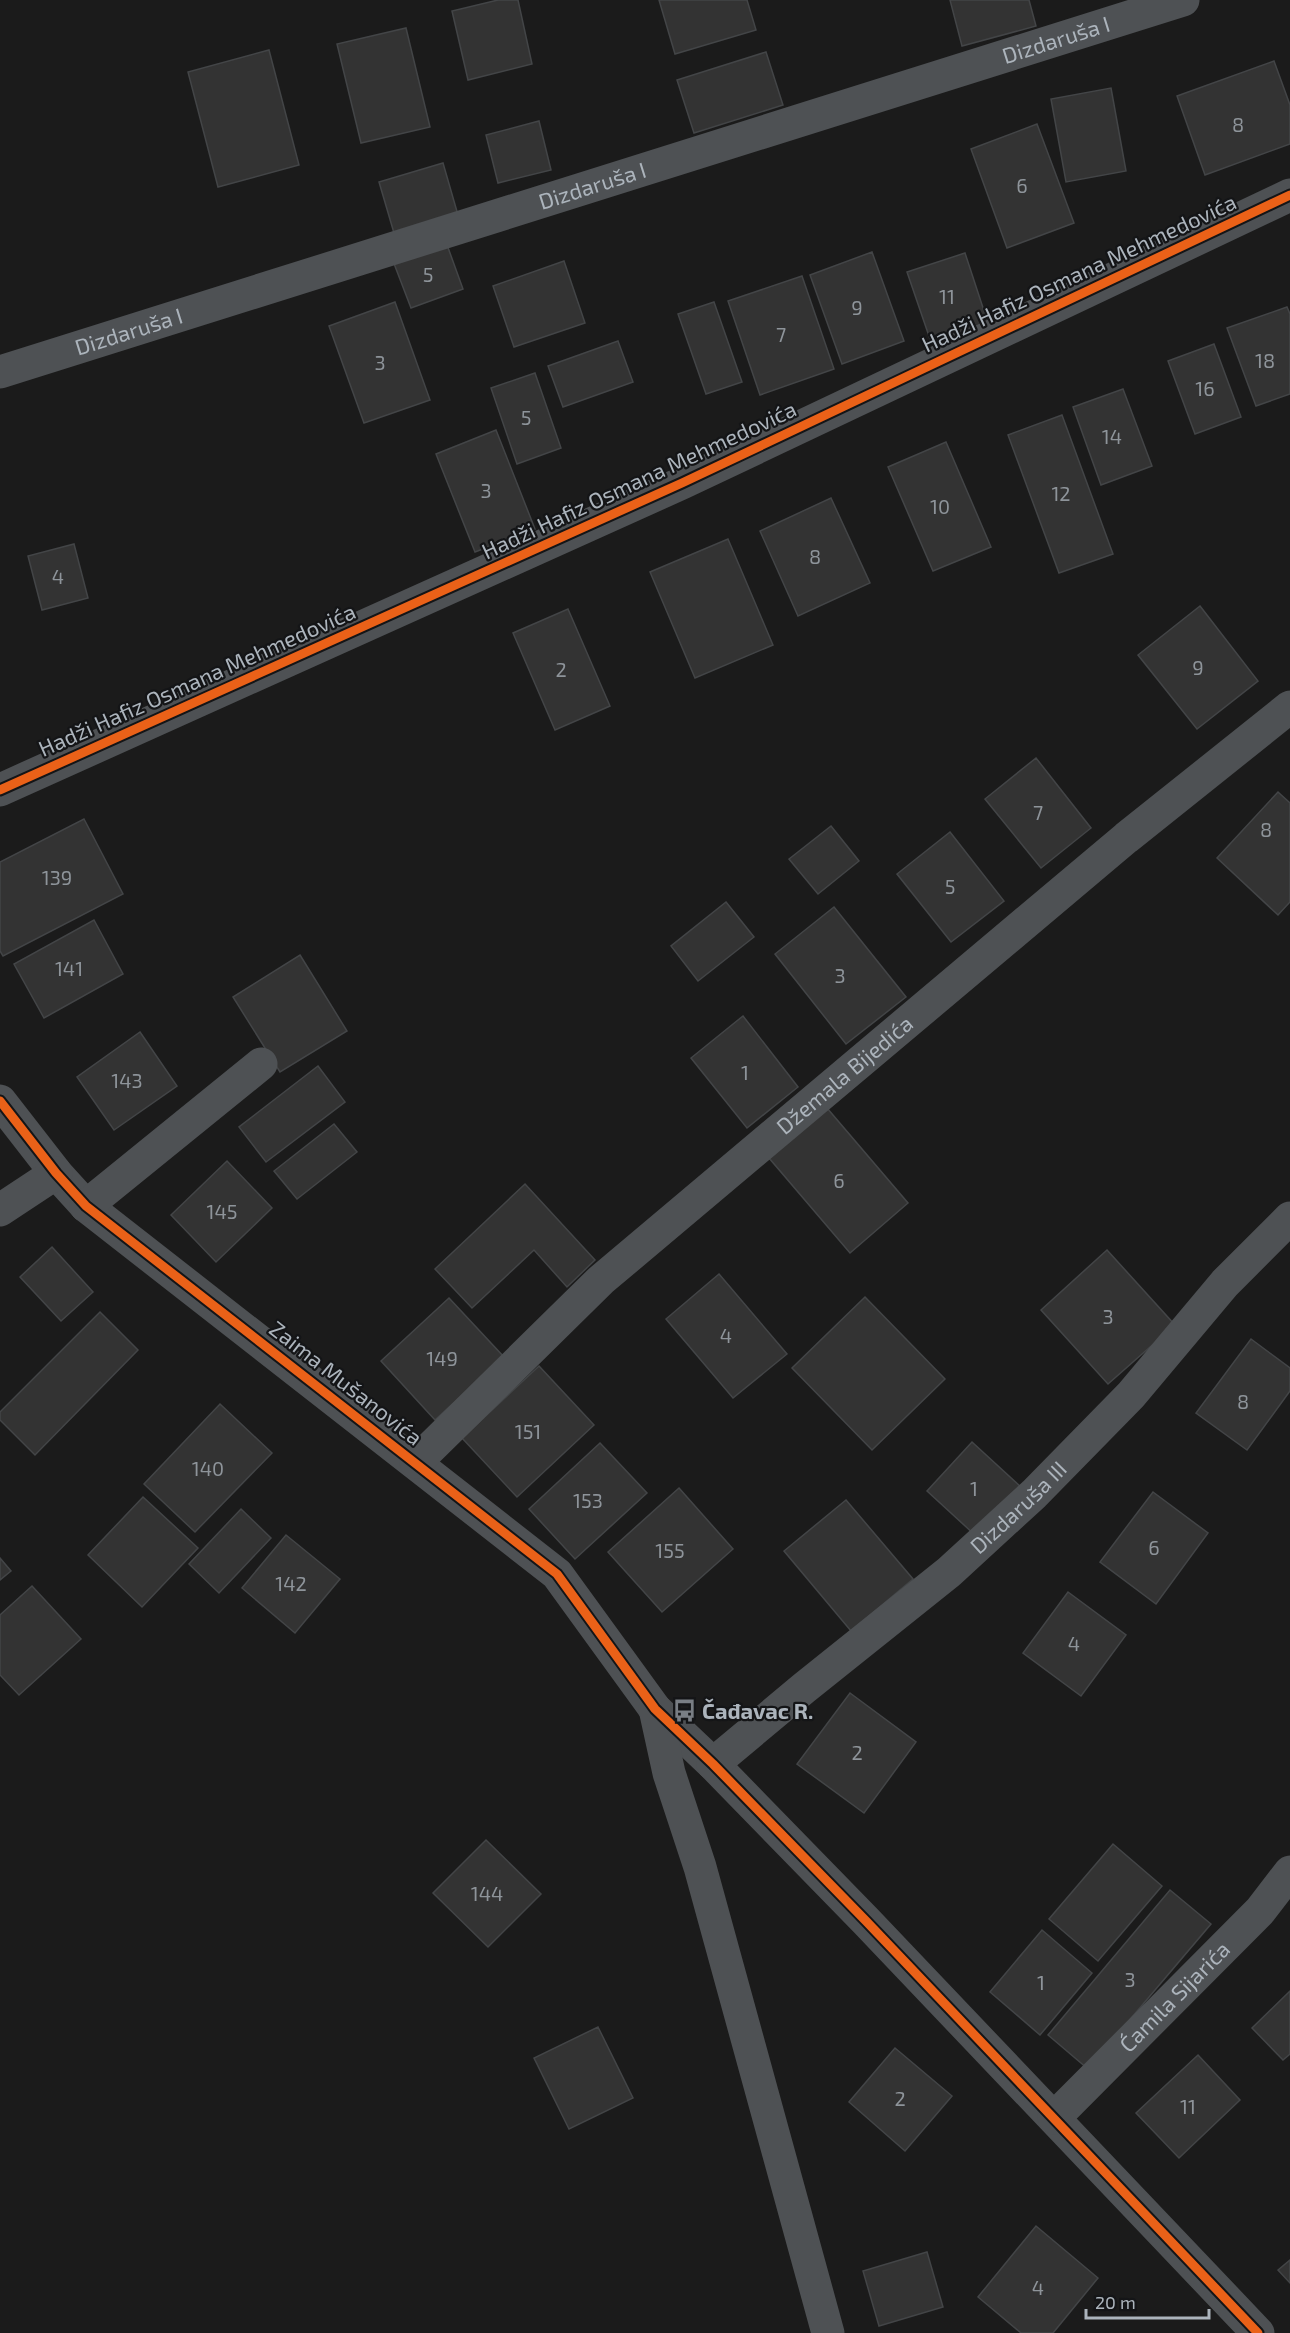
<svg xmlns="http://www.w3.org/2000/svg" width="1290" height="2333" viewBox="0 0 1290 2333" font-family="'Exo 2',sans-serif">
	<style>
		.building { fill: #333; stroke: #434547; stroke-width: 1.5 }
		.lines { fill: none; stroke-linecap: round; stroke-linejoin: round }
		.minor { stroke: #4e5154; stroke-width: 33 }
		.cycleway-casing { stroke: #141517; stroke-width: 13 }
		.cycleway { stroke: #ea6118; stroke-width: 9 }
		.labels { text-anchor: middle; stroke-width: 4.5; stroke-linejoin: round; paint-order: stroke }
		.number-label { font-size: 20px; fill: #8e949a }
		.street-label { font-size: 22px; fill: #acb4bc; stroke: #141517 }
		.poi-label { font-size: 22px; font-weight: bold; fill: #acb4bc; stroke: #141517; text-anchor: start }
	</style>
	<rect width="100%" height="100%" fill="#1b1b1b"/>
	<g class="building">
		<polygon points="498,0 518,0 532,64 468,80 452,11"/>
		<polygon points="659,0 747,0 756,30 675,54"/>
		<polygon points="950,0 1029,0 1036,26 962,46"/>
		<polygon points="406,28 430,127 361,143 337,44"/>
		<polygon points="269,50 299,165 218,187 188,72"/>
		<polygon points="766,52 783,105 694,133 677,80"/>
		<polygon points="1274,61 1290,105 1290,144 1205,175 1177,96"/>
		<polygon points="1111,88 1126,171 1066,182 1051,99"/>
		<polygon points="539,121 551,170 498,183 486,135"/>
		<polygon points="1037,124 1074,223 1007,248 971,149"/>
		<polygon points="443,163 458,215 394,233 379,182"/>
		<polygon points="446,242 463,289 411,308 393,261"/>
		<polygon points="872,252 904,341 842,364 810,275"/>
		<polygon points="965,253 988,323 931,342 907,272"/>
		<polygon points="564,261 585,323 514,347 493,286"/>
		<polygon points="802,276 834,369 760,395 728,301"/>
		<polygon points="395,302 430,400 364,423 329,326"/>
		<polygon points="714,302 742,382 706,394 678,314"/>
		<polygon points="1287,307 1290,314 1290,394 1256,406 1227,328"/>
		<polygon points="618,341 633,382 563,407 548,366"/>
		<polygon points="1214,344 1241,417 1195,434 1168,361"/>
		<polygon points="535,373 561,448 517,464 491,388"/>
		<polygon points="1123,389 1152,466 1101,485 1073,407"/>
		<polygon points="1062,415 1113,554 1059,573 1008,435"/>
		<polygon points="496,430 535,529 475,552 436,454"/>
		<polygon points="946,442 991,547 933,571 888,467"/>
		<polygon points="831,498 870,583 798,616 760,531"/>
		<polygon points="728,539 773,645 695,678 650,572"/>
		<polygon points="74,544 88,598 42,610 28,556"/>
		<polygon points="1200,606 1258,681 1197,729 1138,655"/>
		<polygon points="568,609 610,706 555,730 513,633"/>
		<polygon points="1036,758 1091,828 1041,868 985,799"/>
		<polygon points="1278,792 1290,803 1290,902 1278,915 1217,858"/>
		<polygon points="84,819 123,894 3,956 0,951 0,862"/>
		<polygon points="831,826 859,861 818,894 789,859"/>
		<polygon points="950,832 1004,901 951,942 897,874"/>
		<polygon points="726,902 754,937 698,981 671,946"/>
		<polygon points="834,907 906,997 846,1044 775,954"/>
		<polygon points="94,920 123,974 44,1018 14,964"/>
		<polygon points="300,955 347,1031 280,1072 233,997"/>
		<polygon points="743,1016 798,1087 747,1128 691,1058"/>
		<polygon points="140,1032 177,1086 114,1130 77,1077"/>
		<polygon points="318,1066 345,1102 266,1162 239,1127"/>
		<polygon points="827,1108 908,1203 850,1253 769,1158"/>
		<polygon points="334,1124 357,1152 297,1199 274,1171"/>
		<polygon points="227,1161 272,1208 216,1262 171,1215"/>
		<polygon points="525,1184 595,1260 567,1287 534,1250 472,1308 435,1269"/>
		<polygon points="52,1247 93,1292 61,1321 20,1277"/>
		<polygon points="1107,1250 1175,1325 1108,1384 1041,1310"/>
		<polygon points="719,1274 787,1354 733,1398 666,1319"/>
		<polygon points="865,1297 945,1379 872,1450 792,1368"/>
		<polygon points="449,1298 504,1357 435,1420 381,1361"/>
		<polygon points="100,1312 138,1350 35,1455 0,1420 0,1412"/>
		<polygon points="1251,1339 1290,1368 1290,1391 1247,1450 1196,1413"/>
		<polygon points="539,1366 594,1425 517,1497 462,1438"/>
		<polygon points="220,1404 272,1453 195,1532 144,1484"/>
		<polygon points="972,1442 1021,1487 976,1536 927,1491"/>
		<polygon points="600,1443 647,1493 575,1559 529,1509"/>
		<polygon points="679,1488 733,1549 662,1612 608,1552"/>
		<polygon points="1153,1492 1208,1533 1156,1604 1100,1562"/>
		<polygon points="143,1497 198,1548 142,1607 88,1555"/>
		<polygon points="846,1500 913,1579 851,1631 784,1551"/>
		<polygon points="241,1509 271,1538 219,1593 189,1564"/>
		<polygon points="286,1535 340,1579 295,1633 242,1588"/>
		<polygon points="0,1558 11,1571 0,1580"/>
		<polygon points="32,1586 81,1639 19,1695 0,1675 0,1615"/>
		<polygon points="1068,1592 1126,1635 1081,1696 1023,1653"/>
		<polygon points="850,1693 916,1742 864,1813 797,1764"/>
		<polygon points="486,1840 541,1894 488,1947 433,1893"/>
		<polygon points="1113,1844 1162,1886 1098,1961 1049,1919"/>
		<polygon points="1170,1890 1211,1924 1088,2069 1048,2035"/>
		<polygon points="1042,1930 1092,1973 1040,2035 990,1992"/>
		<polygon points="1290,1991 1290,2054 1283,2060 1252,2028"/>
		<polygon points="598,2027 633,2098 569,2129 534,2058"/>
		<polygon points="895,2048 952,2096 905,2151 849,2102"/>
		<polygon points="1198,2055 1240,2100 1179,2158 1136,2113"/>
		<polygon points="1036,2226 1098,2278 1053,2333 1021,2333 978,2297"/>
		<polygon points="927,2252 943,2307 879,2326 863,2271"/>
		<polygon points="1290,2260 1290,2283 1278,2270"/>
	</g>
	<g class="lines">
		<g class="minor">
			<path id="s1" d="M0,372L1183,0"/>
			<polyline points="0,790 682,483 1290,195"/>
			<polyline points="0,1101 56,1173 86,1206 557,1574 655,1709 713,1764 866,1921 1258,2333"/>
			<polyline points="86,1206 261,1064"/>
			<polyline points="0,1210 56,1173"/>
			<path id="s2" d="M416,1462L601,1280L1126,838L1290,707"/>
			<polyline points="655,1709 669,1773 700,1867 828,2333"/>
			<path id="s3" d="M713,1764L804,1688L949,1572L1034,1494L1131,1395L1225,1283L1290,1218"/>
			<path id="s4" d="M1054,2118L1260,1911L1290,1872"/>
		</g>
		<defs>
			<g id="cycleway">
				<polyline points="0,790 682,483 1290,195"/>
				<polyline points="0,1101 56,1173 86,1206 557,1574 655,1709 713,1764 866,1921 1258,2333"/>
			</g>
		</defs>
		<use href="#cycleway" class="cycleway-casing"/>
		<use href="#cycleway" class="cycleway"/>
	</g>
	<defs>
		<symbol id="bus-bare" viewBox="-9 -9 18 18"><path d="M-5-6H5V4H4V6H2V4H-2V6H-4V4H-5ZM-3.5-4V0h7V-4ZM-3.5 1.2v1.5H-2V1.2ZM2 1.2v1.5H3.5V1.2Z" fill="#797e84" stroke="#141517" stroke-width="2.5" paint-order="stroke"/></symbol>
	</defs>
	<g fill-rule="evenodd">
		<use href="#bus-bare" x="668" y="1694" width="33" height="33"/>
	</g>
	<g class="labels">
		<g class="number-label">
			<text x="1238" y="132">8</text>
			<text x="1022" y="193">6</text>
			<text x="428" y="282">5</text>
			<text x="947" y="304">11</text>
			<text x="857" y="315">9</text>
			<text x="781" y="342">7</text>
			<text x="1265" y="368">18</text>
			<text x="380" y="370">3</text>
			<text x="1205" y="396">16</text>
			<text x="526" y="425">5</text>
			<text x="1112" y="444">14</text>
			<text x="486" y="498">3</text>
			<text x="1061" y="501">12</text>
			<text x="940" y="514">10</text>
			<text x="815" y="564">8</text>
			<text x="58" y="584">4</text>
			<text x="1198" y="675">9</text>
			<text x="561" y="677">2</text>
			<text x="1038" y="820">7</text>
			<text x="1266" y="837">8</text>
			<text x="57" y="885">139</text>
			<text x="950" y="894">5</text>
			<text x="69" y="976">141</text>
			<text x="840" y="983">3</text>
			<text x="745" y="1080">1</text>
			<text x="127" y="1088">143</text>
			<text x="839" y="1188">6</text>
			<text x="222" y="1219">145</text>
			<text x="1108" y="1324">3</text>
			<text x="726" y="1343">4</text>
			<text x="442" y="1366">149</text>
			<text x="1243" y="1409">8</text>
			<text x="528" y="1439">151</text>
			<text x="208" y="1476">140</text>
			<text x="974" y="1496">1</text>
			<text x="588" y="1508">153</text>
			<text x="1154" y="1555">6</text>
			<text x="670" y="1558">155</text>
			<text x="291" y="1591">142</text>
			<text x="1074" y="1651">4</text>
			<text x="857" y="1760">2</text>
			<text x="487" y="1901">144</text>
			<text x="1130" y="1987">3</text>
			<text x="1041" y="1990">1</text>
			<text x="900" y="2106">2</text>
			<text x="1188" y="2114">11</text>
			<text x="1038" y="2295">4</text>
		</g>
		<g class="street-label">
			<text dy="8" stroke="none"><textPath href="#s1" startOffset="1107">Dizdaruša I</textPath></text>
			<text dy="8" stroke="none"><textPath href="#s1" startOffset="621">Dizdaruša I</textPath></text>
			<text transform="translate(1079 273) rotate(-25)" y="8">Hadži Hafiz Osmana Mehmedovića</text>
			<text dy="8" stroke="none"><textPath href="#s1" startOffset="135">Dizdaruša I</textPath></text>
			<text transform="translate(639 480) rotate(-25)" y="8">Hadži Hafiz Osmana Mehmedovića</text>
			<text transform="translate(197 680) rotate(-24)" y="8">Hadži Hafiz Osmana Mehmedovića</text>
			<text dy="8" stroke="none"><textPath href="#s2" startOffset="578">Džemala Bijedića</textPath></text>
			<text transform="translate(346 1383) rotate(38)" y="8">Zaima Mušanovića</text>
			<text dy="8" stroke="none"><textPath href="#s3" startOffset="399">Dizdaruša III</textPath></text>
			<text dy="8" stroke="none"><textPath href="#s4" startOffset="171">Ćamila Sijarića</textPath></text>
		</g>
		<g class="poi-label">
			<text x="702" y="1719">Čađavac R.</text>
		</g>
	</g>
	<path d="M1086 2309v9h123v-9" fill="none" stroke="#acb4bc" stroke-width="3"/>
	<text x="1095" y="2309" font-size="18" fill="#acb4bc" stroke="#141517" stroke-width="4.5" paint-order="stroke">20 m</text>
</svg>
